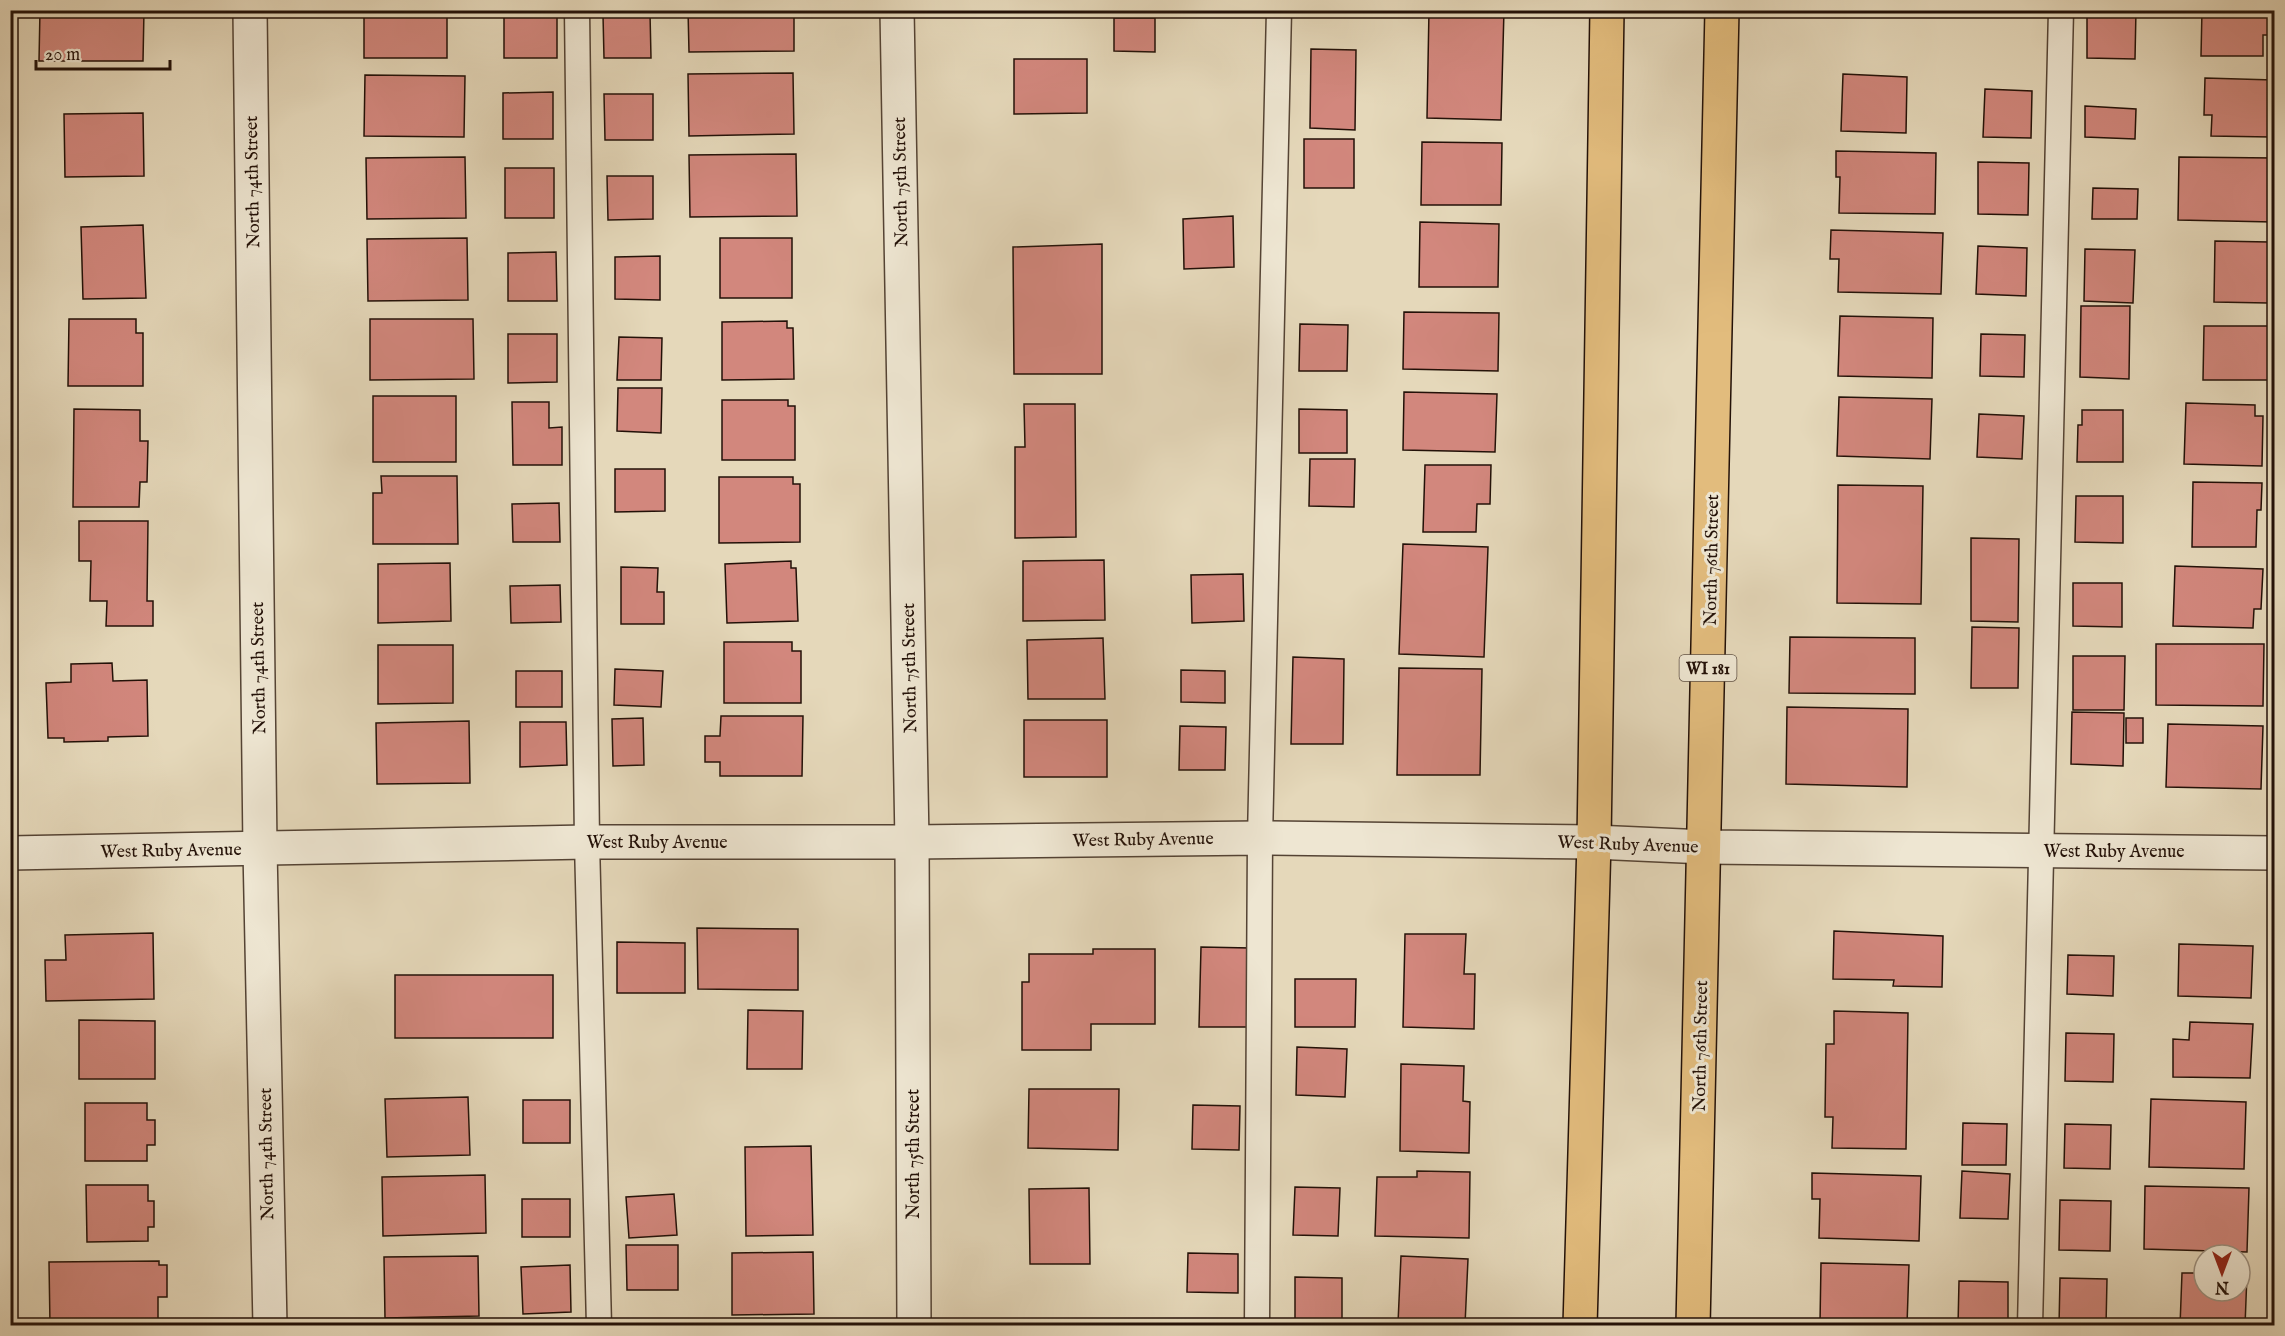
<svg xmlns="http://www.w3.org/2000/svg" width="2285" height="1336" viewBox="0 0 2285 1336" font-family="'IM FELL English',serif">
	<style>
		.building { fill: #d2877d; stroke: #231108; stroke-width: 1.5 }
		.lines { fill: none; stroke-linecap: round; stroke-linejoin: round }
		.lane-casing { stroke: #544334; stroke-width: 27 }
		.street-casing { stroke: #544334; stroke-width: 36 }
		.primary-casing { stroke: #231108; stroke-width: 36 }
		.lane { stroke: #eee6d2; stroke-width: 24 }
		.street { stroke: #eee6d2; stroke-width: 33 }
		.primary { stroke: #e2bc7d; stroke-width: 33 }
		.labels { text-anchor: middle; stroke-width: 6; stroke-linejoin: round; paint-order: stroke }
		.shield { fill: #eee6d2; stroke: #605145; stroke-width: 1.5 }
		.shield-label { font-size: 16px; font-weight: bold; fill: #231108 }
		.street-label { font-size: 18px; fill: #231108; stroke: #eee6d2 }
	</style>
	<rect width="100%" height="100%" fill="#e5d8ba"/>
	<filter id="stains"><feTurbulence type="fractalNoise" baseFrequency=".00333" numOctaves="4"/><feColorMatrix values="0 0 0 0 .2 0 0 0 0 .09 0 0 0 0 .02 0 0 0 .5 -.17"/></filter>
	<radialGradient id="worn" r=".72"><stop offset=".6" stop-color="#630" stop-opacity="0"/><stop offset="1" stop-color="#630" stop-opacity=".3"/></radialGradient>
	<g class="building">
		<polygon points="40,10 144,10 143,61 39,61"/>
		<rect x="364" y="10" width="83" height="48"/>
		<polygon points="688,10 794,10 794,51 689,52"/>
		<polygon points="1429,10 1504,10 1501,120 1427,118"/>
		<polygon points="2087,10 2136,10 2135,59 2087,58"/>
		<polygon points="2202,10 2271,10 2271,35 2263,35 2263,56 2201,56"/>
		<rect x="504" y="12" width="53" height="46"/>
		<polygon points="650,13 651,58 604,58 603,15"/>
		<polygon points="1114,18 1155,18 1155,52 1114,51"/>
		<polygon points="1311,49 1356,50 1355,130 1310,128"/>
		<polygon points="1014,59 1087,59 1087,113 1014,114"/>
		<polygon points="793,73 794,134 689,136 688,74"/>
		<polygon points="1843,74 1907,77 1906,133 1841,131"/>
		<polygon points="365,75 465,76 464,137 364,136"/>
		<polygon points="2205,78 2273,80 2271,137 2211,136 2212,115 2204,115"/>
		<polygon points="1985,89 2032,91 2031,138 1983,137"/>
		<polygon points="553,92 553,139 503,139 503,93"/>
		<polygon points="604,94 653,94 653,140 605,140"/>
		<polygon points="2085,106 2136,109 2135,139 2085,137"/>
		<polygon points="143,113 144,176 65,177 64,114"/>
		<rect x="1304" y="139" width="50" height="49"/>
		<polygon points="1422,142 1502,143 1501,205 1421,205"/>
		<polygon points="1836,151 1936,153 1935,214 1839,213 1840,177 1836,177"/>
		<polygon points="796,154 797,216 690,217 689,155"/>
		<polygon points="465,157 466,218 367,219 366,158"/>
		<polygon points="2179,157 2274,158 2273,222 2178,220"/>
		<polygon points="1978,162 2029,163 2028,215 1978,214"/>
		<rect x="505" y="168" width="49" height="50"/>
		<polygon points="607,176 653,176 653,219 608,220"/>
		<polygon points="2093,188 2138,189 2137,219 2092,219"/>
		<polygon points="1233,216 1234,267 1184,269 1183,219"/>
		<polygon points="1420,222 1499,224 1498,287 1419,287"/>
		<polygon points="143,225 146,298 83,299 81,227"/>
		<polygon points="1831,230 1943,233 1941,294 1838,292 1839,259 1830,259"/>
		<polygon points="467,238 468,300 368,301 367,239"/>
		<rect x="720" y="238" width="72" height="60"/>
		<polygon points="2215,241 2269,242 2268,303 2214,302"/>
		<polygon points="1102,244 1102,374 1014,374 1013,247"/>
		<polygon points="1978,246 2027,248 2026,296 1976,294"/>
		<polygon points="2085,249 2135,250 2133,303 2084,301"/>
		<polygon points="556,252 557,301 508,301 508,253"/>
		<polygon points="660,256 660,300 615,299 615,257"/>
		<polygon points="2081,306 2130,306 2129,379 2080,377"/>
		<polygon points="1404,312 1499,313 1498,371 1403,369"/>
		<polygon points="1840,316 1933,318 1932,378 1838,376"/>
		<polygon points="69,319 136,319 136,333 143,333 143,386 68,386"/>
		<polygon points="370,319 473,319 474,379 370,380"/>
		<polygon points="787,321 787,328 793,328 794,379 722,380 722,322"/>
		<polygon points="1300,324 1348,325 1347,371 1299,371"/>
		<polygon points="2204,326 2269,326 2268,380 2203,380"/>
		<polygon points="508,334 557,334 557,382 508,383"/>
		<polygon points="1981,334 2025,335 2024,377 1980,376"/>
		<polygon points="619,337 662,338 661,380 617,380"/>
		<polygon points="618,388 662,388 661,433 617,431"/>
		<polygon points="1404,392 1497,394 1495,452 1403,450"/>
		<rect x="373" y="396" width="83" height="66"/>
		<polygon points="1839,397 1932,399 1930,459 1837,456"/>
		<polygon points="722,400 788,400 788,406 795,406 795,460 722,460"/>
		<polygon points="512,402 549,402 549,428 562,427 562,465 513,465"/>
		<polygon points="2186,403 2255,405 2255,416 2263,416 2262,466 2184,464"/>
		<polygon points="1024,404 1075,404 1076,537 1015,538 1015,447 1025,447"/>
		<polygon points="74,409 140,410 140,441 148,441 147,482 140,482 139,507 73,507"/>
		<polygon points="1299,409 1347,410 1347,453 1299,453"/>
		<polygon points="2082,410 2123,410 2123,462 2077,462 2078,425 2082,425"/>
		<polygon points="1979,414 2024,416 2022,459 1977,457"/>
		<polygon points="1310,459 1355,459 1354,507 1309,506"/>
		<polygon points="1425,465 1491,465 1490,504 1477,504 1476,532 1423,532"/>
		<polygon points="615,469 665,469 665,511 615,512"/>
		<polygon points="381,476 457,476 458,544 373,544 373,493 382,493"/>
		<polygon points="719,477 793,477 793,484 800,484 800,542 719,543"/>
		<polygon points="2193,482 2262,483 2261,510 2257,510 2256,547 2192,547"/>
		<polygon points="1838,485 1923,486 1921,604 1837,603"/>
		<polygon points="2076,496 2123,496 2123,543 2075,542"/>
		<polygon points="559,503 560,542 513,542 512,504"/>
		<polygon points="79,521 148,521 147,601 153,601 153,626 106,626 107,601 90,601 91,561 79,561"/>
		<polygon points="1971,538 2019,539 2018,622 1971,621"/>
		<polygon points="1403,544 1488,547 1484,657 1399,654"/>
		<polygon points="1104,560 1105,620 1023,621 1023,561"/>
		<polygon points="791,561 791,568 796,568 798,621 727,623 725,564"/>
		<polygon points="450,563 451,621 378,623 378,564"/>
		<polygon points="2175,566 2263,569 2261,609 2254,609 2253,628 2173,626"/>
		<polygon points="621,567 658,568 657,592 664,592 664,624 621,624"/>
		<polygon points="1243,574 1244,621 1192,623 1191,575"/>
		<polygon points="2073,583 2122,583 2122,627 2073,626"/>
		<polygon points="560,585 561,622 511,623 510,586"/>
		<polygon points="1972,627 2019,628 2018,688 1971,688"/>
		<polygon points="1790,637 1915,638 1915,694 1789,693"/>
		<polygon points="1103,638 1105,699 1028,699 1027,640"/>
		<polygon points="724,642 792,642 792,651 801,651 801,703 724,703"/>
		<polygon points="2156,644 2264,644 2263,706 2156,705"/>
		<polygon points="378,645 453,645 453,703 378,704"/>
		<polygon points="2073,656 2125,656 2124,710 2073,710"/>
		<polygon points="1293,657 1344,659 1343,744 1291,744"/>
		<polygon points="112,663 113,681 147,680 148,736 108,737 108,741 64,742 64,738 48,738 46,683 71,682 71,664"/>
		<polygon points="1399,668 1482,669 1480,775 1397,775"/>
		<polygon points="615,669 663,671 661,707 614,705"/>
		<polygon points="1181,670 1225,671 1225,703 1181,702"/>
		<rect x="516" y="671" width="46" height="36"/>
		<polygon points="1787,707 1908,709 1907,787 1786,784"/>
		<polygon points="2072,712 2124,713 2123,766 2071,764"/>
		<polygon points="721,716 803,716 802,776 720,776 720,762 705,762 705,736 720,736"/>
		<polygon points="643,718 644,765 613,766 612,719"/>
		<rect x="2126" y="718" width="17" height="25"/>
		<rect x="1024" y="720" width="83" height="57"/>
		<polygon points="469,721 470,783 377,784 376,723"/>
		<polygon points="520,722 566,722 567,765 520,767"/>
		<polygon points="2168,724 2263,726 2261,789 2166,787"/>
		<polygon points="1180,726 1226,727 1225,770 1179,770"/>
		<polygon points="697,928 798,929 798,990 698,989"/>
		<polygon points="1834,931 1943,936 1942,987 1893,986 1894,980 1833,979"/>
		<polygon points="153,933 154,999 46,1001 45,960 66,960 65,935"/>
		<polygon points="1405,934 1466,934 1464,974 1475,974 1474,1029 1403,1027"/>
		<polygon points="617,942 685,943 685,993 617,993"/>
		<polygon points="2179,944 2253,946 2251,998 2178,996"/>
		<polygon points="1201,947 1250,948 1249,1027 1199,1027"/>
		<polygon points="1093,949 1155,949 1155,1024 1091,1024 1091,1050 1022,1050 1022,982 1029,982 1029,954 1093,954"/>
		<polygon points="2068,955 2114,956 2113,996 2067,994"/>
		<rect x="395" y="975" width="158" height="63"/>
		<polygon points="1295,979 1356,979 1355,1027 1295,1027"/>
		<polygon points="748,1010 803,1011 802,1069 747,1069"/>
		<polygon points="1834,1011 1908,1013 1906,1149 1832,1148 1833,1117 1825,1117 1826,1044 1834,1044"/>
		<polygon points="79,1020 155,1021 155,1079 79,1079"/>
		<polygon points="2190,1022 2253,1024 2250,1078 2173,1077 2173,1039 2189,1040"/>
		<polygon points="2066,1033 2114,1034 2113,1082 2065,1081"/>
		<polygon points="1297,1047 1347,1049 1345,1097 1296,1095"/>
		<polygon points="1401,1064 1464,1066 1463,1101 1470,1102 1469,1153 1400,1151"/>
		<polygon points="1029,1089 1119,1089 1118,1150 1028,1148"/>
		<polygon points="468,1097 470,1155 387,1157 385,1099"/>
		<polygon points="2151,1099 2246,1102 2244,1169 2149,1167"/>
		<rect x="523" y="1100" width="47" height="43"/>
		<polygon points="85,1103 147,1103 147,1120 155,1120 155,1145 147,1145 147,1161 85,1161"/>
		<polygon points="1193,1105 1240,1106 1239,1150 1192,1149"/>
		<polygon points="1963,1123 2007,1124 2006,1165 1962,1165"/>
		<polygon points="2065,1124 2111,1125 2110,1169 2064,1168"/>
		<polygon points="811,1146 813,1235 746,1236 745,1147"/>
		<polygon points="1417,1171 1470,1172 1469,1238 1375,1236 1377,1177 1417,1177"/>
		<polygon points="1962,1171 2010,1174 2008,1219 1960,1218"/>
		<polygon points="1812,1173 1921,1176 1919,1241 1819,1238 1820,1199 1812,1199"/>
		<polygon points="485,1175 486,1233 383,1236 382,1177"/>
		<polygon points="86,1185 148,1185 148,1201 154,1201 154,1227 148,1227 148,1241 87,1242"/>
		<polygon points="2145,1186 2249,1188 2247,1252 2144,1249"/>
		<polygon points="1295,1187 1340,1188 1338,1236 1293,1235"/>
		<polygon points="1089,1188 1090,1264 1030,1264 1029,1189"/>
		<polygon points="674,1194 677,1235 629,1238 626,1197"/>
		<rect x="522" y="1199" width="48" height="38"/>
		<polygon points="2060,1200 2111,1201 2110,1251 2059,1250"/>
		<polygon points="626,1245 678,1245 678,1290 627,1290"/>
		<polygon points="813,1252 814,1314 732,1315 732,1253"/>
		<polygon points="1188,1253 1238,1254 1238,1293 1187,1292"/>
		<polygon points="478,1256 479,1316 385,1318 384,1257"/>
		<polygon points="1401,1256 1468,1259 1465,1325 1398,1323"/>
		<polygon points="159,1261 159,1265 167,1265 167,1297 158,1297 158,1324 50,1325 49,1262"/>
		<polygon points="1821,1263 1909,1265 1907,1325 1820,1323"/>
		<polygon points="570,1265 571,1312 523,1314 521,1267"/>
		<polygon points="2182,1273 2204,1273 2204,1291 2240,1291 2240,1274 2247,1274 2245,1326 2180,1326"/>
		<polygon points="1295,1277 1342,1278 1342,1322 1295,1321"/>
		<polygon points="2060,1278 2107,1279 2106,1326 2059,1326"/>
		<polygon points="1959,1281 2008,1282 2008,1326 1958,1326"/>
	</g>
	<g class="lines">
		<defs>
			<g id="lane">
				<polyline points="577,10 587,842 599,1326"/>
				<polyline points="1257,1326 1260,838 1279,10"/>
				<polyline points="2030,1326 2061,10"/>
			</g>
			<g id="street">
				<polyline points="250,10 260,849 270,1326"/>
				<polyline points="897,10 912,842 914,1326"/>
				<polyline points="10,853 587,842 912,842 1260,838 1594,842 1705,847 2274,853"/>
			</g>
			<g id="primary">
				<polyline points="1580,1326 1594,842 1607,10"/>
				<polyline points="1693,1326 1722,10"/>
			</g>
		</defs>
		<use href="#lane" class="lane-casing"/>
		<use href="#street" class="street-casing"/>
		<use href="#primary" class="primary-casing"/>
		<use href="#lane" class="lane"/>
		<use href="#street" class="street"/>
		<use href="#primary" class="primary"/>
	</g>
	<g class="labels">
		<rect class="shield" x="1679.5" y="655" width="57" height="26" rx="4.5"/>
		<g class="shield-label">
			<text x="1708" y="674">WI 181</text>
		</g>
		<g class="street-label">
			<text transform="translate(252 182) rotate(-91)" y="6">North 74th Street</text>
			<text transform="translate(900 182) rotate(-91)" y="6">North 75th Street</text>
			<text transform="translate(1711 560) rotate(-89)" y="6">North 76th Street</text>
			<text transform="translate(258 668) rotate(-91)" y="6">North 74th Street</text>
			<text transform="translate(909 668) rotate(-91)" y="6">North 75th Street</text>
			<text transform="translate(1143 839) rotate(-1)" y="6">West Ruby Avenue</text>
			<text x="657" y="848">West Ruby Avenue</text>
			<text transform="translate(1628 844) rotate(2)" y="6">West Ruby Avenue</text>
			<text transform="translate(171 850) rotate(-1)" y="6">West Ruby Avenue</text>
			<text x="2114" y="857">West Ruby Avenue</text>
			<text transform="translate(1700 1046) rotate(-89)" y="6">North 76th Street</text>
			<text transform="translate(266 1154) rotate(-91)" y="6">North 74th Street</text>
			<text transform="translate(913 1154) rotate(-90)" y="6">North 75th Street</text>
		</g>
	</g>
	<rect width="2285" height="1336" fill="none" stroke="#e5d8ba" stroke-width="36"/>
	<rect x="12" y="12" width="2261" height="1312" fill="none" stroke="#231108" stroke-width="3"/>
	<rect x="18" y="18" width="2249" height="1300" fill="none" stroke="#231108" stroke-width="1.5"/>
	<g transform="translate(2222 1273) rotate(180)"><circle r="28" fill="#eee6d2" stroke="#9d9181" stroke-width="1.5"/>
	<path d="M0-4.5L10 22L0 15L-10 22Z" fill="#8f2418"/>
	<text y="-9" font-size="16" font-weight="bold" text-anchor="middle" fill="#231108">N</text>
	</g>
	<path d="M36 60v9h134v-9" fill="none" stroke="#231108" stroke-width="3"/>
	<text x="45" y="60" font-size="18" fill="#231108" stroke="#eee6d2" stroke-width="4.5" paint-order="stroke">20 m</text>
	<rect width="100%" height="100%" filter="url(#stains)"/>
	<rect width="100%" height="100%" fill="url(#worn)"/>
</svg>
